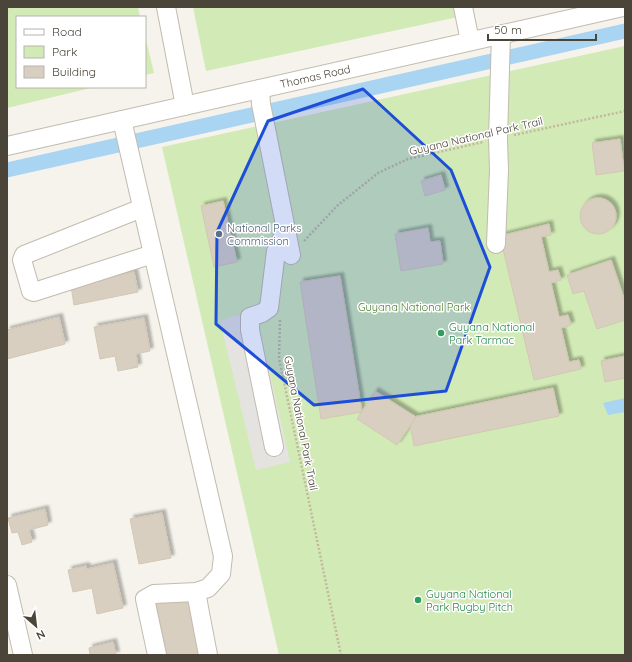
<svg xmlns="http://www.w3.org/2000/svg" width="632" height="662" viewBox="0 0 632 662" font-family="Quicksand,sans-serif">
	<style>
		.green { fill: #d2eab5 }
		.parking { fill: #e5e3e0 }
		.water { fill: #a9d4f2 }
		.lines { fill: none; stroke-linecap: round; stroke-linejoin: round }
		.canal { stroke: #a9d4f2; stroke-width: 15 }
		.building { fill: #d8cfc1; stroke: #d3c7b4; filter: url(#shadow) }
		.minor-casing { stroke: #c2bbae; stroke-width: 20 }
		.path { stroke: #c4b79f; stroke-width: 2.5; stroke-dasharray: 2 2; stroke-linecap: butt }
		.minor { stroke: #fff; stroke-width: 18 }
		.marked { fill: #1d4ed8; fill-opacity: 0.2; stroke: #1d4ed8; stroke-width: 3; stroke-linejoin: round }
		.service-dot { fill: #5c6f8a; stroke: #fff; stroke-width: 1.5 }
		.leisure-dot { fill: #2e9e5b; stroke: #fff; stroke-width: 1.5 }
		.labels { text-anchor: middle; stroke-width: 3; stroke-linejoin: round; paint-order: stroke }
		.street-label { font-size: 11px; fill: #4b4439; stroke: #fff }
		.service-label { font-size: 11px; fill: #4e5e75; stroke: #fff; text-anchor: start }
		.park-label { font-size: 11px; fill: #4a7f2a; stroke: #fff }
		.leisure-label { font-size: 11px; fill: #27864d; stroke: #fff; text-anchor: start }
	</style>
	<defs>
		<filter id="shadow"><feDropShadow dx="3.5" dy="-3.5" stdDeviation="1" flood-color="#0004"/></filter>
	</defs>
	<rect width="100%" height="100%" fill="#f6f3ec"/>
	<g class="green">
		<polygon points="7,7 138,7 140,17 17,17 17,87 95,87 7,108"/>
		<polygon points="193,7 456,7 458,17 206,71"/>
		<polygon points="145,36 154,73 145,75"/>
		<polygon points="625,46 625,655 279,655 162,147"/>
	</g>
	<polygon class="parking" points="236,315 257,324 258,334 261,334 290,462 256,470 220,321"/>
	<polygon class="water" points="625,398 625,412 608,415 603,403"/>
	<g class="lines">
		<polyline class="canal" points="7,170 625,31"/>
	</g>
	<g class="building">
		<polygon points="620,139 624,171 596,175 592,143"/>
		<polygon points="441,175 445,190 425,196 421,181"/>
		<circle cx="598" cy="216" r="18"/>
		<polygon points="223,201 237,262 214,267 201,206"/>
		<polygon points="549,224 551,235 541,237 549,272 558,270 561,280 551,283 559,317 568,315 571,325 561,328 569,362 579,360 581,369 534,380 500,236"/>
		<polygon points="428,228 430,242 440,241 443,264 401,271 395,234"/>
		<polygon points="611,260 625,301 625,320 597,329 584,291 573,294 567,275"/>
		<polygon points="134,272 138,292 74,305 71,286"/>
		<polygon points="340,276 362,412 321,419 300,282"/>
		<polygon points="59,317 65,344 7,359 7,330"/>
		<polygon points="144,318 150,351 136,354 138,367 118,371 115,356 100,359 94,327"/>
		<polygon points="625,356 625,378 605,382 601,361"/>
		<polygon points="553,388 559,416 414,446 409,418"/>
		<polygon points="375,391 416,417 397,445 357,419"/>
		<polygon points="45,509 48,525 29,530 32,542 22,545 18,532 12,533 8,518"/>
		<polygon points="162,513 171,558 139,564 130,519"/>
		<polygon points="113,563 123,608 97,614 92,588 73,592 68,570 86,566 87,569"/>
		<polygon points="188,596 201,655 167,655 156,603"/>
		<polygon points="113,642 116,655 90,655 89,648"/>
	</g>
	<g class="lines">
		<defs>
			<g id="minor">
				<polyline points="166,7 185,106"/>
				<polyline points="463,7 470,41"/>
				<polyline points="260,89 261,104 291,255"/>
				<polyline points="122,120 223,556 221,574 208,588 196,592 154,594 145,599 157,655"/>
				<path id="s1" d="M7,146L623,7"/>
				<polyline points="142,208 24,255 22,260 31,291 34,292 153,254"/>
				<polyline points="496,244 499,170 498,139 501,34"/>
				<polyline points="274,447 250,330 250,317 262,313 269,308 276,251 286,230"/>
				<polyline points="7,585 23,655"/>
				<polyline points="196,592 208,655"/>
			</g>
		</defs>
		<use href="#minor" class="minor-casing"/>
		<g class="path">
			<polyline points="514,135 625,111"/>
			<polyline points="304,241 337,206 378,173 408,159 483,142"/>
			<polyline points="280,320 279,358 341,655"/>
		</g>
		<use href="#minor" class="minor"/>
	</g>
	<path class="marked" d="M363,89L451,170L490,267L446,391L314,405L216,324L217,232L268,121Z"/>
	<circle class="service-dot" cx="219" cy="234" r="4"/>
	<g class="leisure-dot">
		<circle cx="441" cy="333" r="4"/>
		<circle cx="418" cy="600" r="4"/>
	</g>
	<g class="labels">
		<g class="street-label">
			<text dy="4" stroke="none"><textPath href="#s1" startOffset="316">Thomas Road</textPath></text>
			<text transform="translate(476 136) rotate(-13)" y="4">Guyana National Park Trail</text>
			<text transform="translate(301 423) rotate(79)" y="4">Guyana National Park Trail</text>
		</g>
		<g class="service-label">
			<text x="227" y="232">National Parks<tspan x="227" dy="13">Commission</tspan></text>
		</g>
		<g class="park-label">
			<text x="414" y="311">Guyana National Park</text>
		</g>
		<g class="leisure-label">
			<text x="449" y="331">Guyana National<tspan x="449" dy="13">Park Tarmac</tspan></text>
			<text x="426" y="598">Guyana National<tspan x="426" dy="13">Park Rugby Pitch</tspan></text>
		</g>
	</g>
	<rect width="632" height="662" fill="none" stroke="#4b4439" stroke-width="16"/>
	<rect x="16" y="16" width="130" height="72" fill="#ffffff" stroke="#b7b4b0"/>
	<rect x="24" y="29" width="20" height="6" fill="#ffffff" stroke="#b7b4b0"/>
	<text x="52" y="36" font-size="12" fill="#4b4439">Road</text>
	<rect x="24" y="46" width="20" height="12" fill="#d2eab5" stroke="#b7b4b0"/>
	<text x="52" y="56" font-size="12" fill="#4b4439">Park</text>
	<rect x="24" y="66" width="20" height="12" fill="#d8cfc1" stroke="#b7b4b0"/>
	<text x="52" y="76" font-size="12" fill="#4b4439">Building</text>
	<g transform="translate(36 626) rotate(152)" stroke="#ffffff" stroke-width="3" paint-order="stroke">
	<path d="M0-3L7 15L0 10L-7 15Z" fill="#4b4439"/>
	<text y="-6" font-size="11" font-weight="bold" text-anchor="middle" fill="#4b4439">N</text>
	</g>
	<path d="M488 34v6h108v-6" fill="none" stroke="#4b4439" stroke-width="2"/>
	<text x="494" y="34" font-size="12" fill="#4b4439" stroke="#ffffff" stroke-width="3" paint-order="stroke">50 m</text>
</svg>
